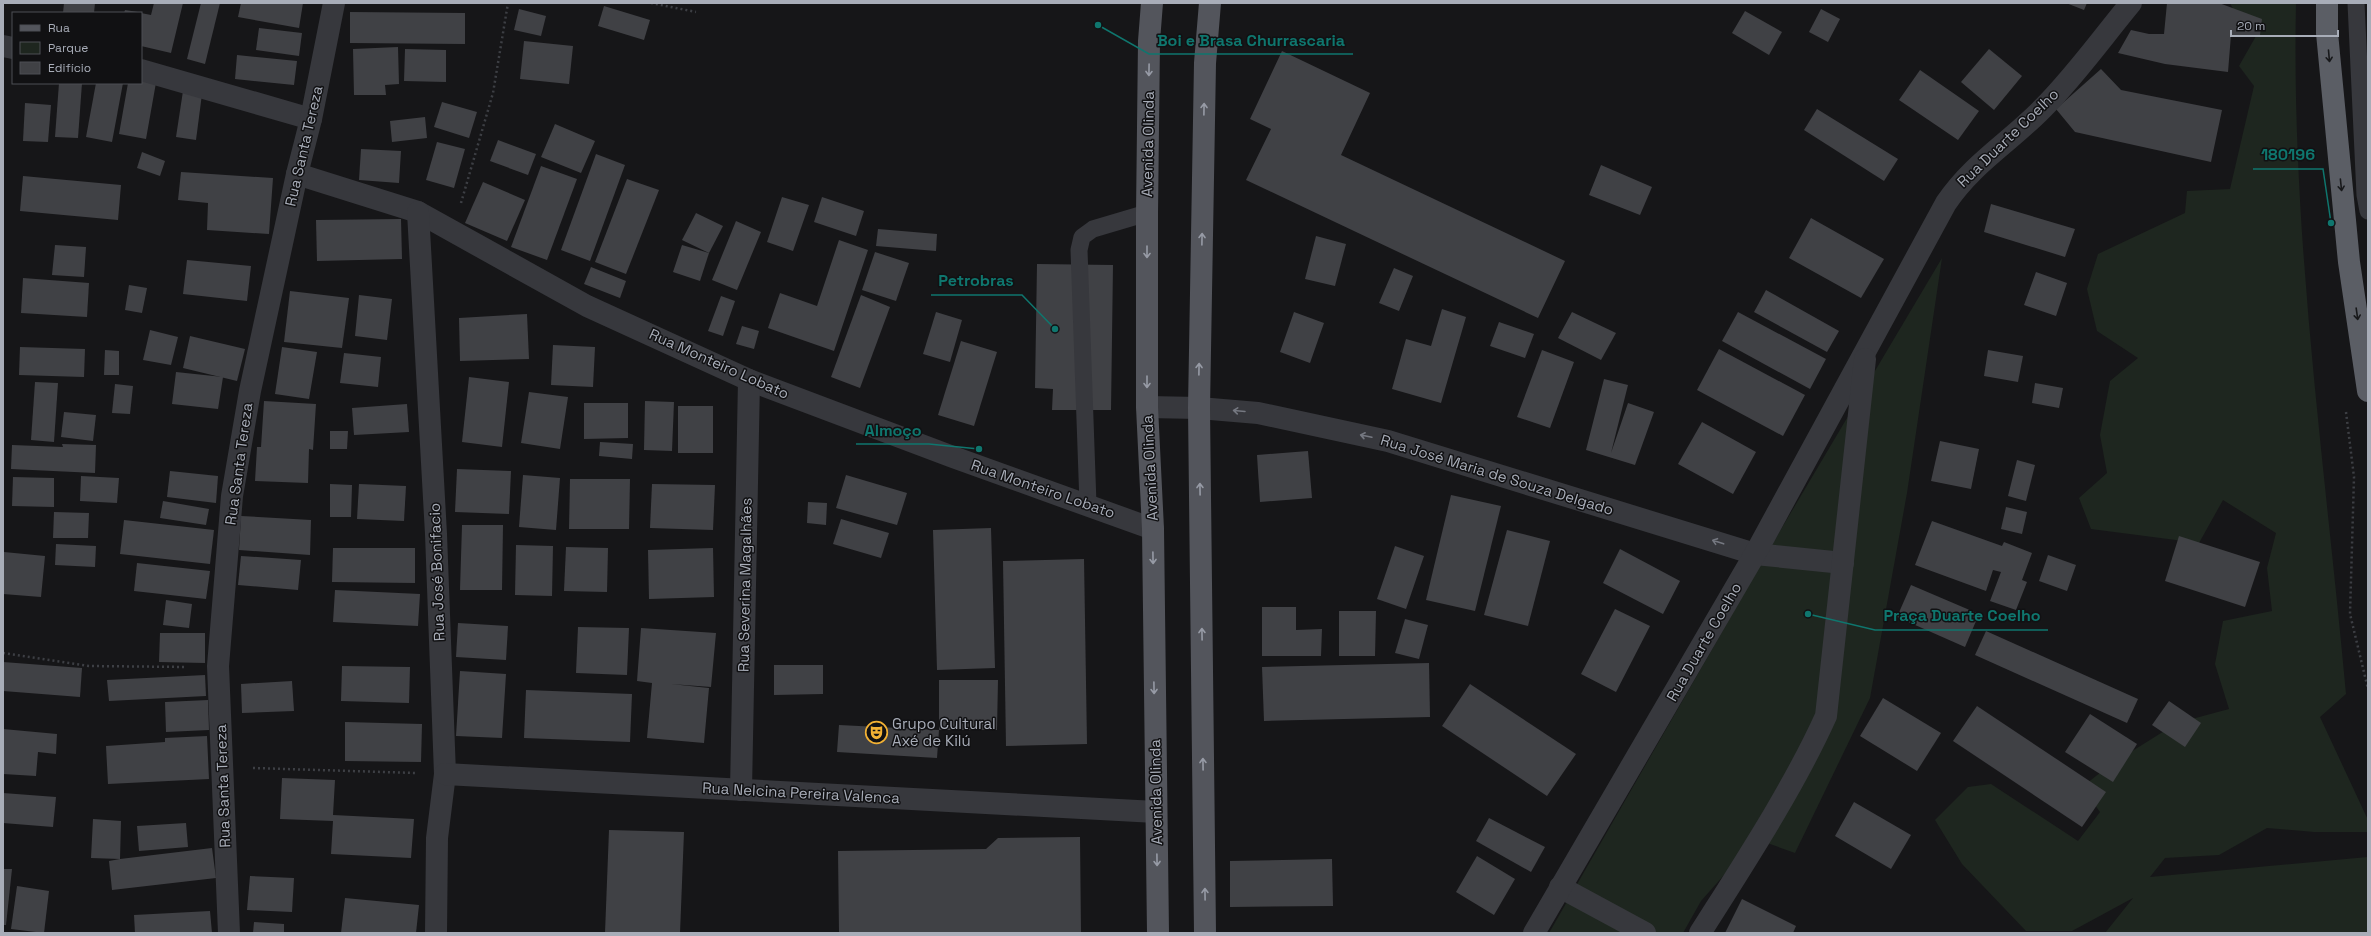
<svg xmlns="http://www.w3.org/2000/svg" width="2371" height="936" viewBox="0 0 2371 936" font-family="'Space Grotesk',sans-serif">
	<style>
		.green { fill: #1e261f }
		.building { fill: #404145 }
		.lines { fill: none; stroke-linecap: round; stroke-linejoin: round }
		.path { stroke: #3d3f44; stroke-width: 2.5; stroke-dasharray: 2 3; stroke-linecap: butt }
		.service { stroke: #37383d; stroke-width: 17 }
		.minor { stroke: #37383d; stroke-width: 22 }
		.primary { stroke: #53555c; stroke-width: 22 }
		.trunk { stroke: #5b5e65; stroke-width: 22 }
		.oneway { stroke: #18191b }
		.oneway2 { stroke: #979ba6 }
		.oneway3 { stroke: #757881 }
		.labels { text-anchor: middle; stroke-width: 3; stroke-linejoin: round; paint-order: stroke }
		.street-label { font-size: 15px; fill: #a8adb8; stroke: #111113 }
		.poi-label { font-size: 15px; fill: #a8adb8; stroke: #111113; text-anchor: start }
		.leader { fill: none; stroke: #0f766e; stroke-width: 1.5 }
		.callout-dot { fill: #0f766e; stroke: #111113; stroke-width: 1.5 }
		.callout-label { font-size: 16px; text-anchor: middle; font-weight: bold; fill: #0f766e; stroke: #111113; stroke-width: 3; stroke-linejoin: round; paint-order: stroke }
	</style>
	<rect width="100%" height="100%" fill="#161618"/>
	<g class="green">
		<path d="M2230,3H2296C2291,234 2325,464 2346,694L2320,717L2368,820V832H2314L2267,828L2219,855L2165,858L2150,877L2368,857V933H2105L2133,898L2072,931H2026L1962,864L1935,820L1968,787L1991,784L2078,841L2100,812L2082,787L2110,765L2177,723L2229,709L2215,664L2223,621L2272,611L2267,568L2276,533L2223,500L2199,543L2091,529L2079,498L2107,473L2100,435L2110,381L2138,358L2097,331L2087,289L2098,254L2185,213L2187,191L2230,189L2254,86L2239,66L2256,36L2237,17Z"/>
		<polygon points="1942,258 1907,493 1870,698 1795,853 1756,839 1701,901 1683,933 1549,933 1780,531"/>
	</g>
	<g class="building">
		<polygon points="64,3 95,3 94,13 63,13"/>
		<polygon points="154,3 183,3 171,53 141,46 141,13 151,15"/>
		<polygon points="201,3 220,3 205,64 187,59"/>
		<polygon points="241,3 303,3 299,28 238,17"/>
		<polygon points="2066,3 2087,3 2084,10"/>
		<polygon points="2167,3 2219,3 2262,19 2260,35 2231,35 2228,72 2165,64 2118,53 2131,30 2149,34 2164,34"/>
		<polygon points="604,6 650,20 644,40 598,26"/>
		<polygon points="519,9 546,16 541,36 514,30"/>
		<polygon points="1821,9 1840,19 1828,42 1809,32"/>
		<polygon points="125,10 138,12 138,13 124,13"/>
		<polygon points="1745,11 1782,32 1769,55 1732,33"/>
		<polygon points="350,12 465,13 465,44 350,43"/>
		<polygon points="259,28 302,33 299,56 256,50"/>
		<polygon points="524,41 573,46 569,84 520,79"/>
		<polygon points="398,47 399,84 385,85 386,95 354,95 353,49"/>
		<polygon points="405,49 446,50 446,82 404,81"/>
		<polygon points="1989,49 2022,76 1994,110 1961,82"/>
		<polygon points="1282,51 1370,93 1341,155 1565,261 1538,318 1246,180 1271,129 1250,119"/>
		<polygon points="237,55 297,61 294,85 235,79"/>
		<polygon points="2101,69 2121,90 2222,110 2211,162 2075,132 2056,109"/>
		<polygon points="1920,70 1979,111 1958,140 1899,100"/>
		<polygon points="141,74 157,77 146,139 119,134 128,83 141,83"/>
		<polygon points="59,83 82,83 78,138 55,137"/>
		<polygon points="96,83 123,83 112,142 86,137"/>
		<polygon points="183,91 202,94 196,140 176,137"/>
		<polygon points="442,102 477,112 469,138 434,127"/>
		<polygon points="25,103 51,105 48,142 23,141"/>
		<polygon points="1817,109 1898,159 1884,181 1804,130"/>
		<polygon points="425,117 427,138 392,142 390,121"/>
		<polygon points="555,124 595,141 581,173 541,157"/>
		<polygon points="498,140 536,154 528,175 490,161"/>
		<polygon points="437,142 465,149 454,188 426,180"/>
		<polygon points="361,149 401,151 399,183 359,180"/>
		<polygon points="142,152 165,161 160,176 137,168"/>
		<polygon points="596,154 625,165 590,261 561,250"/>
		<polygon points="1601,165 1652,187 1640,215 1589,195"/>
		<polygon points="541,166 577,179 547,260 511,247"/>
		<polygon points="181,172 273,178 269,234 207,230 208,203 178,200"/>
		<polygon points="23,176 121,185 118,220 20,211"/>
		<polygon points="627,179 659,190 626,274 595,262"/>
		<polygon points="483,182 525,200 507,241 465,223"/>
		<polygon points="782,197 809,205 793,251 767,242"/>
		<polygon points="822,197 864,211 856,236 814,222"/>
		<polygon points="1991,204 2075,229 2065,257 1984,232"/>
		<polygon points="696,213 723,226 709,253 682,240"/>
		<polygon points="1811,218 1884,259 1861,298 1789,258"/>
		<polygon points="401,219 402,259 317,261 316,220"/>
		<polygon points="736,221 761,232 737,290 712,280"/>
		<polygon points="878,229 937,234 936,251 876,246"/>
		<polygon points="1316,236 1346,244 1335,286 1305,279"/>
		<polygon points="839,240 868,250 834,351 768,328 780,293 817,306"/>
		<polygon points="55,245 86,247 84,277 52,275"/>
		<polygon points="682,245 709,253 700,281 673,272"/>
		<polygon points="875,252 909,263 896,301 862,290"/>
		<polygon points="187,260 251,266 247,301 183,294"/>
		<polygon points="1037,264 1113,265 1111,410 1052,410 1053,389 1035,388"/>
		<polygon points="591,267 626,281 620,298 584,284"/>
		<polygon points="1394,268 1413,276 1399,311 1379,303"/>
		<polygon points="2036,272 2067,283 2056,316 2024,305"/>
		<polygon points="23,278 89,283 87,317 21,313"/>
		<polygon points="129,285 147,288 142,313 125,310"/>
		<polygon points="1766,290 1839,331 1827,352 1754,312"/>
		<polygon points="290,291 349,298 342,348 284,342"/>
		<polygon points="359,295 392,299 387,340 355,336"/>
		<polygon points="861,295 890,307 860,388 831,377"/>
		<polygon points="721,296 735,301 723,336 708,331"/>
		<polygon points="1442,309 1466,317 1441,403 1392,389 1406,339 1431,346"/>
		<polygon points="936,312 962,320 950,362 923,354"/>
		<polygon points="1294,312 1324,323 1310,363 1280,352"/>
		<polygon points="1572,312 1616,333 1601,360 1558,338"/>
		<polygon points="1738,312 1826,359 1810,389 1722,341"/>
		<polygon points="527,314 529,359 460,361 459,318"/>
		<polygon points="1499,322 1534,334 1525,358 1490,346"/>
		<polygon points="742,326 759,331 754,349 736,344"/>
		<polygon points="150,330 178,337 171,365 143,360"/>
		<polygon points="190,336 245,349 237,381 183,368"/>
		<polygon points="961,341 997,352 974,426 938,415"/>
		<polygon points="553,345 595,347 593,387 551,385"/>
		<polygon points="20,347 85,349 84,377 19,375"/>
		<polygon points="282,347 317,352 309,399 275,394"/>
		<polygon points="1719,349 1805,395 1783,436 1697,390"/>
		<polygon points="105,350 119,351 119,375 104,375"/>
		<polygon points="1542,350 1574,362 1550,428 1517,417"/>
		<polygon points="1988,350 2023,356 2018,382 1984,376"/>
		<polygon points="344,353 381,357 378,387 340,383"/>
		<polygon points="176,372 223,377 218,409 172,404"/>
		<polygon points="469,377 509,382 502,447 462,442"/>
		<polygon points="1604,379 1628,385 1611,453 1628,403 1654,412 1635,465 1586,450"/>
		<polygon points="35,382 58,383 54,442 31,440"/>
		<polygon points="2035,383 2063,388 2059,408 2032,403"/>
		<polygon points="115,384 133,386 130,414 112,413"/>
		<polygon points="529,392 568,397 560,449 521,443"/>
		<polygon points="264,401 316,404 313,450 309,449 308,483 255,481 257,447 261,447"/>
		<polygon points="645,401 674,402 672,451 644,450"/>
		<polygon points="584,403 628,403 628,438 584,439"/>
		<polygon points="407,404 409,432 354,435 352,408"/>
		<rect x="678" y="406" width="35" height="47"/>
		<polygon points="64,412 96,415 93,441 61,437"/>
		<polygon points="1702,422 1756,452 1733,494 1678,464"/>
		<polygon points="330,431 348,431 347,449 330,449"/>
		<polygon points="1940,441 1979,449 1971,489 1931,481"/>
		<polygon points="600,442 633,444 632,459 599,456"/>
		<polygon points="62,444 96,445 95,473 11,469 12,445 63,447"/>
		<polygon points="1308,451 1312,498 1260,502 1257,455"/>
		<polygon points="2017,460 2035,465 2026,501 2008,496"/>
		<polygon points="457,469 511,471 509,514 455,512"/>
		<polygon points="170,471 218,476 216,503 167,497"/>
		<polygon points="523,475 560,478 556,530 519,527"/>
		<polygon points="846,475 907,493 897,525 836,508"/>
		<polygon points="81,476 119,478 117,503 80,501"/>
		<polygon points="13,477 54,478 54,507 12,506"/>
		<polygon points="570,479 630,479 629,529 569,529"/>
		<polygon points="330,484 352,485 351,517 330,517"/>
		<polygon points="359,484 406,486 404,521 357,519"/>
		<polygon points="652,484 715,485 713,530 650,528"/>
		<polygon points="1451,495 1501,506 1475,611 1426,600"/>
		<polygon points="163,501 209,509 206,525 160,518"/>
		<polygon points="808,502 827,503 826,525 807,523"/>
		<polygon points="2006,507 2027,512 2022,534 2001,529"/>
		<polygon points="54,512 89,513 88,538 53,538"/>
		<polygon points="241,516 311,520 310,555 239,550"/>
		<polygon points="841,519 889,533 881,558 833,544"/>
		<polygon points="124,520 214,530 210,564 120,554"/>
		<polygon points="1932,521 2002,546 2004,542 2032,553 2022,580 2027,582 2016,610 1990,601 2001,572 1993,570 1986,591 1915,565"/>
		<polygon points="462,525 503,525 502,590 460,590"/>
		<polygon points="991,528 995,668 937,670 933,530"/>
		<polygon points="1507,530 1550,541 1528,626 1484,615"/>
		<polygon points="2179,536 2260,562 2245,607 2165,581"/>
		<polygon points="56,544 96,546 95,567 55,565"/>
		<polygon points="516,545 553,546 552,596 515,595"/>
		<polygon points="1395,546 1424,556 1406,609 1377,599"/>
		<polygon points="566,547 608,548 607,592 564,591"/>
		<polygon points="333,548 415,548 415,583 332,582"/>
		<polygon points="713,548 714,597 649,599 648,550"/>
		<polygon points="1620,549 1680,581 1663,614 1603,583"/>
		<polygon points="4,552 45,556 41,597 3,594"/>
		<polygon points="2048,555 2076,565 2067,591 2039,581"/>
		<polygon points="241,556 301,560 298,590 238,585"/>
		<polygon points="1084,559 1087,744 1006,746 1003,561"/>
		<polygon points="137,563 210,571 206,599 134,591"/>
		<polygon points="1911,585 1979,614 1965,647 1897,617"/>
		<polygon points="335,590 420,594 418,626 333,622"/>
		<polygon points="166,600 192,604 189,628 163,625"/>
		<polygon points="1262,607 1296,607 1296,630 1322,629 1321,656 1262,656"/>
		<polygon points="1615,609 1650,626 1616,692 1581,674"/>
		<polygon points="1339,611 1376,611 1375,656 1339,656"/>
		<polygon points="1405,619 1428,625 1419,659 1395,653"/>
		<polygon points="458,623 508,626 506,660 456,657"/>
		<polygon points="578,627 629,628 627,675 576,673"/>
		<polygon points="641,628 716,633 711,687 671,684 709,688 704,743 647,738 652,683 637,681"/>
		<polygon points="1986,631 2138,699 2127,723 1975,655"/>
		<polygon points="160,633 205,633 205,663 159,662"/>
		<polygon points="3,662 82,668 80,697 3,691"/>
		<polygon points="1429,663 1430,717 1264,721 1262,667"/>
		<polygon points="774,665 823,665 823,694 774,695"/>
		<polygon points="342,666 410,667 409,703 341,701"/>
		<polygon points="460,671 506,674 502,738 456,736"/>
		<polygon points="205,675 206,696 109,701 107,680"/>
		<polygon points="939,680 998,680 997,730 939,730 937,758 837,752 839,725 939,730"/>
		<polygon points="292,681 294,711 242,713 241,684"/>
		<polygon points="1470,684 1576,754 1547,796 1442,726"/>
		<polygon points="526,690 632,694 630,742 524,738"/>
		<polygon points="1883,698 1941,733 1917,771 1860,736"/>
		<polygon points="208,700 209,730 166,732 165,702"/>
		<polygon points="2169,701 2201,723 2185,747 2152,725"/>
		<polygon points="1977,706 2106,792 2082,827 1953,741"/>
		<polygon points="2090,714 2137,744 2113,782 2065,752"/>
		<polygon points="345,722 422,724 421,762 345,761"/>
		<polygon points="3,729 57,734 56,754 38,752 36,776 3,774"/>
		<polygon points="207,736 209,779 108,784 106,746 165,742 165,738"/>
		<polygon points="282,778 335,780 333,815 414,819 411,858 331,854 333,821 280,819"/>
		<polygon points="3,793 56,797 53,827 3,823"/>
		<polygon points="1854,802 1911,835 1891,869 1835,836"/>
		<polygon points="1489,818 1545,847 1531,872 1476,841"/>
		<polygon points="93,819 121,821 120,859 212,848 216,878 112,890 109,861 120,859 91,858"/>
		<polygon points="186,823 188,847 139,851 137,826"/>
		<polygon points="609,830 684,832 680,933 605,933"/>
		<polygon points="1080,837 1081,933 839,933 838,851 986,849 998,838"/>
		<polygon points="1477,856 1515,879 1494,915 1456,892"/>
		<polygon points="1332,859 1333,906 1230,907 1230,861"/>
		<polygon points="3,869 12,869 6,925 3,925"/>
		<polygon points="250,876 294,878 292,912 247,910"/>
		<polygon points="17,886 49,891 44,933 11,929"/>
		<polygon points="345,898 419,905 416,933 341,933"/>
		<polygon points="1742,899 1796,926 1793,933 1725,933"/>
		<polygon points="210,911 212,933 135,933 134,915"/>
		<polygon points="254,922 284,924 284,933 253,933"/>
	</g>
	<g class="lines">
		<g class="path">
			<polyline points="651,3 696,12"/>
			<polyline points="461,203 493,93 508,3"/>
			<polyline points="2346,412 2354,477 2350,614 2368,689"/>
			<polyline points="3,653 89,666 187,667"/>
			<polyline points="253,768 416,773"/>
		</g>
		<g class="service">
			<polyline points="2356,3 2365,195 2368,211"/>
			<polyline points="1088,504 1079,250 1082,237 1093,229 1147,213"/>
		</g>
		<g class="minor">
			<polyline points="3,46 13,48"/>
			<polyline points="141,70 311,119"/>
			<polyline points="297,174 418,212 587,306 749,380 953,457 1153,529"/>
			<polyline points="418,212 436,534 445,774 437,838 436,933"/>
			<polyline points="1147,407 1199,408 1258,413 1388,441 1755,554 1843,563"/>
			<polyline points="445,774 1156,812"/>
			<polyline points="741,790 749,380"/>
			<polyline points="1560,887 1645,933"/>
			<polyline points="229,933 218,666 232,496 250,391 297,174 311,119 334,3"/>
			<path d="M1534,933L1755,554L1946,203C1973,163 2010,142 2043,108C2075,76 2102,38 2131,3"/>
			<path d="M1700,933C1743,865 1793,789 1826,716L1865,359"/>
		</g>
		<g class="primary">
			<polyline points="1152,3 1149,41 1147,213 1147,407 1153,529 1158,933"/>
			<polyline points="1205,933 1199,408 1205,63 1210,3"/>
		</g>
		<polyline class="trunk" points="2327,3 2327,33 2349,262 2368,391"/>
	</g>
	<defs><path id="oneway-shaft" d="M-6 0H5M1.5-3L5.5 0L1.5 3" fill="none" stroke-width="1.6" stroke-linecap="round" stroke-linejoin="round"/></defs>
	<g class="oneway">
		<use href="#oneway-shaft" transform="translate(2329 56) rotate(85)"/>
		<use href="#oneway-shaft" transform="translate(2341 185) rotate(84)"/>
		<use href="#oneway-shaft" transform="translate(2357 314) rotate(82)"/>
	</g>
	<g class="oneway2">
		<use href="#oneway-shaft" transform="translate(1149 70) rotate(91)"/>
		<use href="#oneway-shaft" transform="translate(1204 109) rotate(-89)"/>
		<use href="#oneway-shaft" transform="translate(1202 239) rotate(-89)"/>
		<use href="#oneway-shaft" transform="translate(1147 252) rotate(90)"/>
		<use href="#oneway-shaft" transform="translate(1199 369) rotate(-89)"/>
		<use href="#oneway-shaft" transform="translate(1147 382) rotate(90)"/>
		<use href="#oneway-shaft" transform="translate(1200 489) rotate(-91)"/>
		<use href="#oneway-shaft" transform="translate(1153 558) rotate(89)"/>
		<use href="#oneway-shaft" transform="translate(1202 634) rotate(-91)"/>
		<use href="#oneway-shaft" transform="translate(1154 688) rotate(89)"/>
		<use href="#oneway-shaft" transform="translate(1203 764) rotate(-91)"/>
		<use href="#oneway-shaft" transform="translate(1157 860) rotate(89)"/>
		<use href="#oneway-shaft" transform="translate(1205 894) rotate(-91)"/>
	</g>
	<g class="oneway3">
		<use href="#oneway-shaft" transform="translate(1239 411) rotate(-175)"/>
		<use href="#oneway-shaft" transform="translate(1366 436) rotate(-168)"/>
		<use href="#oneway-shaft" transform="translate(1718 542) rotate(-162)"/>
	</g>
	<defs>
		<symbol id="theatre-ring" viewBox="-11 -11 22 22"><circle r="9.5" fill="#111113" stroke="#f2b134" stroke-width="1.5"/><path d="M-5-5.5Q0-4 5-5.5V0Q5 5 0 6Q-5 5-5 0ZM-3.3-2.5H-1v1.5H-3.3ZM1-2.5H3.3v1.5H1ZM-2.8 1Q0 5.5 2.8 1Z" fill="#f2b134"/></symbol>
	</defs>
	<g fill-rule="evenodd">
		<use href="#theatre-ring" x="864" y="720" width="25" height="25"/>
	</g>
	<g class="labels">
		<g class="street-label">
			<text transform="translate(2008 138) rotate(-44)" y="5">Rua Duarte Coelho</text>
			<text transform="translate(1148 144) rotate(-89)" y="5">Avenida Olinda</text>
			<text transform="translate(304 146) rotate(-77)" y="5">Rua Santa Tereza</text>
			<text transform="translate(719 364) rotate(24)" y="5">Rua Monteiro Lobato</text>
			<text transform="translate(239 464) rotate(-82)" y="5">Rua Santa Tereza</text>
			<text transform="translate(1150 468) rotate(-93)" y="5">Avenida Olinda</text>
			<text transform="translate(1497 475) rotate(17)" y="5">Rua José Maria de Souza Delgado</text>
			<text transform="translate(1043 489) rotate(19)" y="5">Rua Monteiro Lobato</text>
			<text transform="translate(437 572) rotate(-92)" y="5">Rua José Bonifacio</text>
			<text transform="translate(745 585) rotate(-89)" y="5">Rua Severina Magalhães</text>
			<text transform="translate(1704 642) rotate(-60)" y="5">Rua Duarte Coelho</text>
			<text transform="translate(223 786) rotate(-92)" y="5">Rua Santa Tereza</text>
			<text transform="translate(1156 792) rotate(-91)" y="5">Avenida Olinda</text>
			<text transform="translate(801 793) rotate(3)" y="5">Rua Nelcina Pereira Valenca</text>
		</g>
		<g class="poi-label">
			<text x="892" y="729">Grupo Cultural<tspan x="892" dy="17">Axé de Kilú</tspan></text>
		</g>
	</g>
	<path class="leader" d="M1098 25L1149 54H1353M2331 223L2323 169H2253M1055 329L1022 295H931M979 449L929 444H856M1808 614L1875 630H2048"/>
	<g class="callout-dot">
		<circle cx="1098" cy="25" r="4"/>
		<circle cx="2331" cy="223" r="4"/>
		<circle cx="1055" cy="329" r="4"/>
		<circle cx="979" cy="449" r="4"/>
		<circle cx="1808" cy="614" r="4"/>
	</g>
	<g class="callout-label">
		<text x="1251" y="46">Boi e Brasa Churrascaria</text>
		<text x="2288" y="160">180196</text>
		<text x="976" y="286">Petrobras</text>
		<text x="893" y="436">Almoço</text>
		<text x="1962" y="621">Praça Duarte Coelho</text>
	</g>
	<rect width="2371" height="936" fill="none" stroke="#a8adb8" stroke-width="8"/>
	<rect x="12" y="12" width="130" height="72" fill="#111113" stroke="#4d4f55"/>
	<rect x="20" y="25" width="20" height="6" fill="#53555c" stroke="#4d4f55"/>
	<text x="48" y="32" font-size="12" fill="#a8adb8">Rua</text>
	<rect x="20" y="42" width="20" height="12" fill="#1e261f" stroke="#4d4f55"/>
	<text x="48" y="52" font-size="12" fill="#a8adb8">Parque</text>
	<rect x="20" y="62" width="20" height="12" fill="#404145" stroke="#4d4f55"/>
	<text x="48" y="72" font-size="12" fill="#a8adb8">Edifício</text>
	<path d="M2231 30v6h107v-6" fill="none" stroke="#a8adb8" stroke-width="2"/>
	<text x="2237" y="30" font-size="12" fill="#a8adb8" stroke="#111113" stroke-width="3" paint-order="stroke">20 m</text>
</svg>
